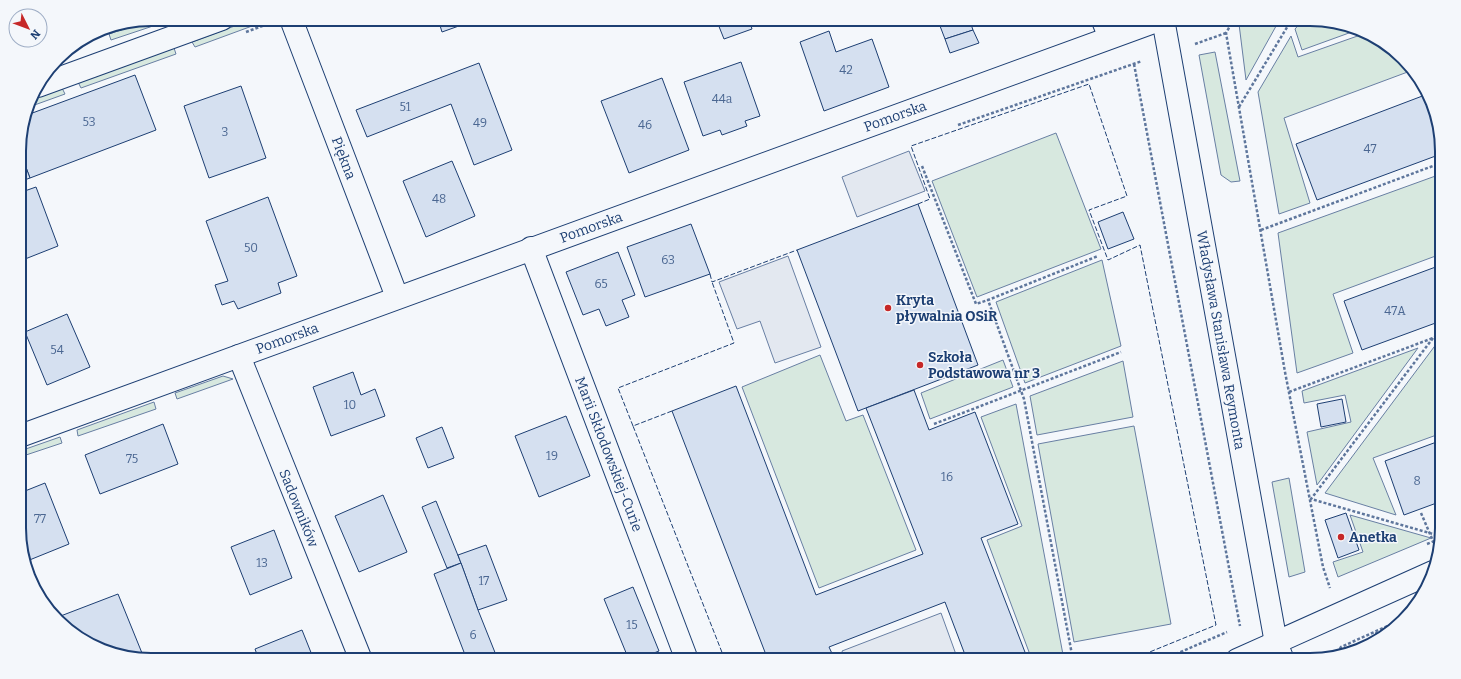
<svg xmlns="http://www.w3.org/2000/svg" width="1461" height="679" viewBox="0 0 1461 679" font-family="Bitter,serif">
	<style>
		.green { fill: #d7e8df; stroke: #687fa3 }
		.parking { fill: #e3e8f0; stroke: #687fa3 }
		.building { fill: #d5e0f0; stroke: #1d3f73 }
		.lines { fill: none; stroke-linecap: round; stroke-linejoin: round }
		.service-casing { stroke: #1d3f73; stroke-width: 16 }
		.minor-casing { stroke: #1d3f73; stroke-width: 24 }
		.tertiary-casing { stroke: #1d3f73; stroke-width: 24 }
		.path { stroke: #5e769c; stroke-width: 2.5; stroke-dasharray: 3 2; stroke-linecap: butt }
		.service { stroke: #f4f7fb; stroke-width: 14 }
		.minor { stroke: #f4f7fb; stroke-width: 22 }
		.tertiary { stroke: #f4f7fb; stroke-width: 22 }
		.fence { stroke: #1d3f73; stroke-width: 1; stroke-dasharray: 5 2; stroke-linecap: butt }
		.poi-dot { fill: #c62828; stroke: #f4f7fb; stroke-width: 1.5 }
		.labels { text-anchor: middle; stroke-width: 3; stroke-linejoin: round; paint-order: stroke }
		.number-label { font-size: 12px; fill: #4b6792 }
		.street-label { font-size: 14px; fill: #1d3f73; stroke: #f4f7fb }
		.poi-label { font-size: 14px; font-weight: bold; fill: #1d3f73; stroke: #f4f7fb; text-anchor: start }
		.rim { fill: none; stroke: #1d3f73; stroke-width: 2 }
	</style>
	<rect width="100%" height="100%" fill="#f4f7fb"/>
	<g class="green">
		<polygon points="154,19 171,20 111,40 109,34"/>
		<polygon points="1253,19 1280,19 1246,80 1239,24"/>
		<polygon points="1304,19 1310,19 1360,29 1302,50 1295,29"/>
		<polygon points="248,21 263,22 195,47 192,42"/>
		<polygon points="1366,33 1413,70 1284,118 1310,203 1279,214 1258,92 1291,36 1298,57"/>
		<polygon points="174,48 176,54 81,88 78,82"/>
		<polygon points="1215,52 1240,181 1231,182 1221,175 1199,55"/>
		<polygon points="62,88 65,94 29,107 31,99"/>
		<polygon points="1056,133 1101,249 977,297 932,181"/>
		<polygon points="1441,174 1441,254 1333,294 1353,353 1297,373 1278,233"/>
		<polygon points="1102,260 1121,346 1025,383 996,302"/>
		<polygon points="1441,341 1442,433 1373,458 1396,515 1325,493 1437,343"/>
		<polygon points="1418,348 1317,485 1307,432 1351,422 1345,395 1304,403 1302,391"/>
		<polygon points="820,355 846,421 863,415 916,550 819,588 742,387"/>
		<polygon points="1003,360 1013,387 930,419 921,393"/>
		<polygon points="1123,361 1133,417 1037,435 1030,396"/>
		<polygon points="223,376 233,379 177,399 175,393"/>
		<polygon points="154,402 156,409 78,436 77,430"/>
		<polygon points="1016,404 1064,660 1032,660 987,540 1022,526 981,417"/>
		<polygon points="1134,426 1171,624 1074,642 1038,444"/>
		<polygon points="60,437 62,443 20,457 20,451"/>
		<polygon points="1289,478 1305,572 1289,577 1272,482"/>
		<polygon points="1350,515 1431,538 1338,577 1333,562 1363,552"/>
	</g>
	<g class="parking">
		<polygon points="909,151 925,191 857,217 842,177"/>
		<polygon points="788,256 821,347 775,363 760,321 737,329 719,282"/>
		<polygon points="941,613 958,660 845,660 842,651"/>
	</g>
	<g class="building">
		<polygon points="438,19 469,19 470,22 442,32"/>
		<polygon points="716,19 749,19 752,29 724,39"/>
		<polygon points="938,19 960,19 940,26"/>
		<polygon points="960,19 969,19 973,30 945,39 940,26"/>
		<polygon points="973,30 979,43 950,53 945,39"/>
		<polygon points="829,31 836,52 872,39 889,87 824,111 800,42"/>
		<polygon points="741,62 760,116 745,121 747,126 722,135 720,130 703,136 684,82"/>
		<polygon points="479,63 512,150 474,165 451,104 367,137 356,110"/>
		<polygon points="135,75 156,130 30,178 19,149 19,143 27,115"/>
		<polygon points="662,78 689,150 629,173 601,101"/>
		<polygon points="241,86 266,158 209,178 184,106"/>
		<polygon points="1425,95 1441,134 1441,154 1317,200 1296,144"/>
		<polygon points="19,149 30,178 19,182"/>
		<polygon points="452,161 475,216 426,237 403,181"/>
		<polygon points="36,187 58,246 20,261 19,225 24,224 19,211 19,193"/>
		<polygon points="268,197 297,276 278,283 281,293 238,309 234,301 222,305 215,285 228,281 206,221"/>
		<polygon points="918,204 978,365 858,411 797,250"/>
		<polygon points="1123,212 1134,239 1108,249 1098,222"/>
		<polygon points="691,224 710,274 645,297 627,247"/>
		<polygon points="618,252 635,295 622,300 629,317 606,326 599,309 583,315 566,272"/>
		<polygon points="1441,265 1441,321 1362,350 1344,301"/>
		<polygon points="67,314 90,367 47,385 25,332"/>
		<polygon points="353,372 361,395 375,389 385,416 331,436 313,387"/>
		<polygon points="736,386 816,595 923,554 866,408 914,390 929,430 975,412 1018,524 981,538 1028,660 967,660 945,602 829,647 835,660 768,660 672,411"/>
		<polygon points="1342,399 1346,422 1321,427 1317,404"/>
		<polygon points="566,416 590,476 539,497 515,436"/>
		<polygon points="163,424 178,464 100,494 85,455"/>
		<polygon points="442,427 454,458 428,468 416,438"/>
		<polygon points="1442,440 1442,501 1404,515 1385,461"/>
		<polygon points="45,483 69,544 27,561 20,545 20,493"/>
		<polygon points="383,495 407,552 359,572 335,516"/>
		<polygon points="436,501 461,563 447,568 422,507"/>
		<polygon points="1346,513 1359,550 1338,558 1325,520"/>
		<polygon points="274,530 292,578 250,595 231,547"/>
		<polygon points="486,545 507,600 478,610 458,555"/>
		<polygon points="461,563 478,610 498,660 467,660 434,574"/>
		<polygon points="633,587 659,651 636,660 629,660 604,599"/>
		<polygon points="118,594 144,658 101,650 58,617"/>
		<polygon points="302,630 314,660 259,660 255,649"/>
	</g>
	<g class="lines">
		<defs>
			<polyline id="service" points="1098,19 1106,39"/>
			<g id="minor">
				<polyline points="291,19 397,297"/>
				<polyline points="1163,19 1276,643 1283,660"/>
				<polyline points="38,86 222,19"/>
				<polyline points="531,248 687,660"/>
				<polyline points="239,356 361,660"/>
				<polyline points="20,436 1162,19"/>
			</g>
			<polyline id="tertiary" points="1237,660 1433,572"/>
		</defs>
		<use href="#service" class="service-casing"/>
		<use href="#minor" class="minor-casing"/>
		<use href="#tertiary" class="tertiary-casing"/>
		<g class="path">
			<polyline points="1234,19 1226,33 1285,372 1323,567 1330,588"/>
			<polyline points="246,32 265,25"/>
			<polyline points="1195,44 1226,33"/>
			<polyline points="1134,64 1240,626"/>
			<polyline points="1239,107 1292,19"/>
			<polyline points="958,125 1142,61"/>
			<polyline points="922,166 976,304 988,300"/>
			<polyline points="1261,230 1441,163"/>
			<polyline points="1433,338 1311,499 1440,536"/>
			<polyline points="1289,392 1441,335"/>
			<polyline points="934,424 1121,352"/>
			<polyline points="1421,513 1433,541"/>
			<polyline points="1427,544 1440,539"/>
			<polyline points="1376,632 1379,639"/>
			<polyline points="1337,653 1341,647 1403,619"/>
			<polyline points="1073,660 1024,399 988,300 1098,256"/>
			<polyline points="1162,660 1227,632"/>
		</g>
		<use href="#service" class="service"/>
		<use href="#minor" class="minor"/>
		<use href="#tertiary" class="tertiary"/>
		<g class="fence">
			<polyline points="918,204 930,199 911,146 1089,84 1127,196 1089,210 1108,260 1140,245 1216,625 1130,660"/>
			<polyline points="710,274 712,282 797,250"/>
			<polyline points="672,411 633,426 725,660"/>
			<polyline points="633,426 618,388 734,343 712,282"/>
		</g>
	</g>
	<g class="poi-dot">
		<circle cx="888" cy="308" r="4"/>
		<circle cx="920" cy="365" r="4"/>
		<circle cx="1341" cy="537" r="4"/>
	</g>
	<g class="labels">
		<g class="number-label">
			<text x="846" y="74">42</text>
			<text x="722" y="103">44a</text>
			<text x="405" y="111">51</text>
			<text x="89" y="126">53</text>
			<text x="480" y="127">49</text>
			<text x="645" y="129">46</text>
			<text x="225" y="136">3</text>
			<text x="1370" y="153">47</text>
			<text x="439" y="203">48</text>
			<text x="251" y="252">50</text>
			<text x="668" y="264">63</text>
			<text x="601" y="288">65</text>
			<text x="1395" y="315">47A</text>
			<text x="57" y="354">54</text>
			<text x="350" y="409">10</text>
			<text x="552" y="460">19</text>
			<text x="132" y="463">75</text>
			<text x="947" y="481">16</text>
			<text x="1417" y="485">8</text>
			<text x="40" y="523">77</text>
			<text x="262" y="567">13</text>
			<text x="484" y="585">17</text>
			<text x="632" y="629">15</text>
			<text x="473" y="639">6</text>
		</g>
		<g class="street-label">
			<text transform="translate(895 116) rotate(-20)" y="5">Pomorska</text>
			<text transform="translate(344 158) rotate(69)" y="5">Piękna</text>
			<text transform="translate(591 227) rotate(-20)" y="5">Pomorska</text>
			<text transform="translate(287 338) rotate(-20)" y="5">Pomorska</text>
			<text transform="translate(1221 340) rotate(80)" y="5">Władysława Stanisława Reymonta</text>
			<text transform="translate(609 454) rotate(69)" y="5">Marii Skłodowskiej-Curie</text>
			<text transform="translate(299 508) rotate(68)" y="5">Sadowników</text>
		</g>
		<g class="poi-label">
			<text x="896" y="305">Kryta<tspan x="896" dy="16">pływalnia OSiR</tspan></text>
			<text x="928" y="362">Szkoła<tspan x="928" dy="16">Podstawowa nr 3</tspan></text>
			<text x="1349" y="542">Anetka</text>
		</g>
	</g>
	<path d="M0 0H1461V679H0ZM151 26H1310A125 125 0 0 1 1435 151V528A125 125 0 0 1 1310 653H151A125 125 0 0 1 26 528V151A125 125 0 0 1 151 26Z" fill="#f4f7fb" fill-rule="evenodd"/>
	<path class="rim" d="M151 26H1310A125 125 0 0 1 1435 151V528A125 125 0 0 1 1310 653H151A125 125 0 0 1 26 528V151A125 125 0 0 1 151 26Z"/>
	<g transform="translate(28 28) rotate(132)"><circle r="19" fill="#f4f7fb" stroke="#9eadc5"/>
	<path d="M0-3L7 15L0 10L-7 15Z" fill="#c62828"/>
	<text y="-6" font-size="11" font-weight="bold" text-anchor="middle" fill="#1d3f73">N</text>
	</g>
</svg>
